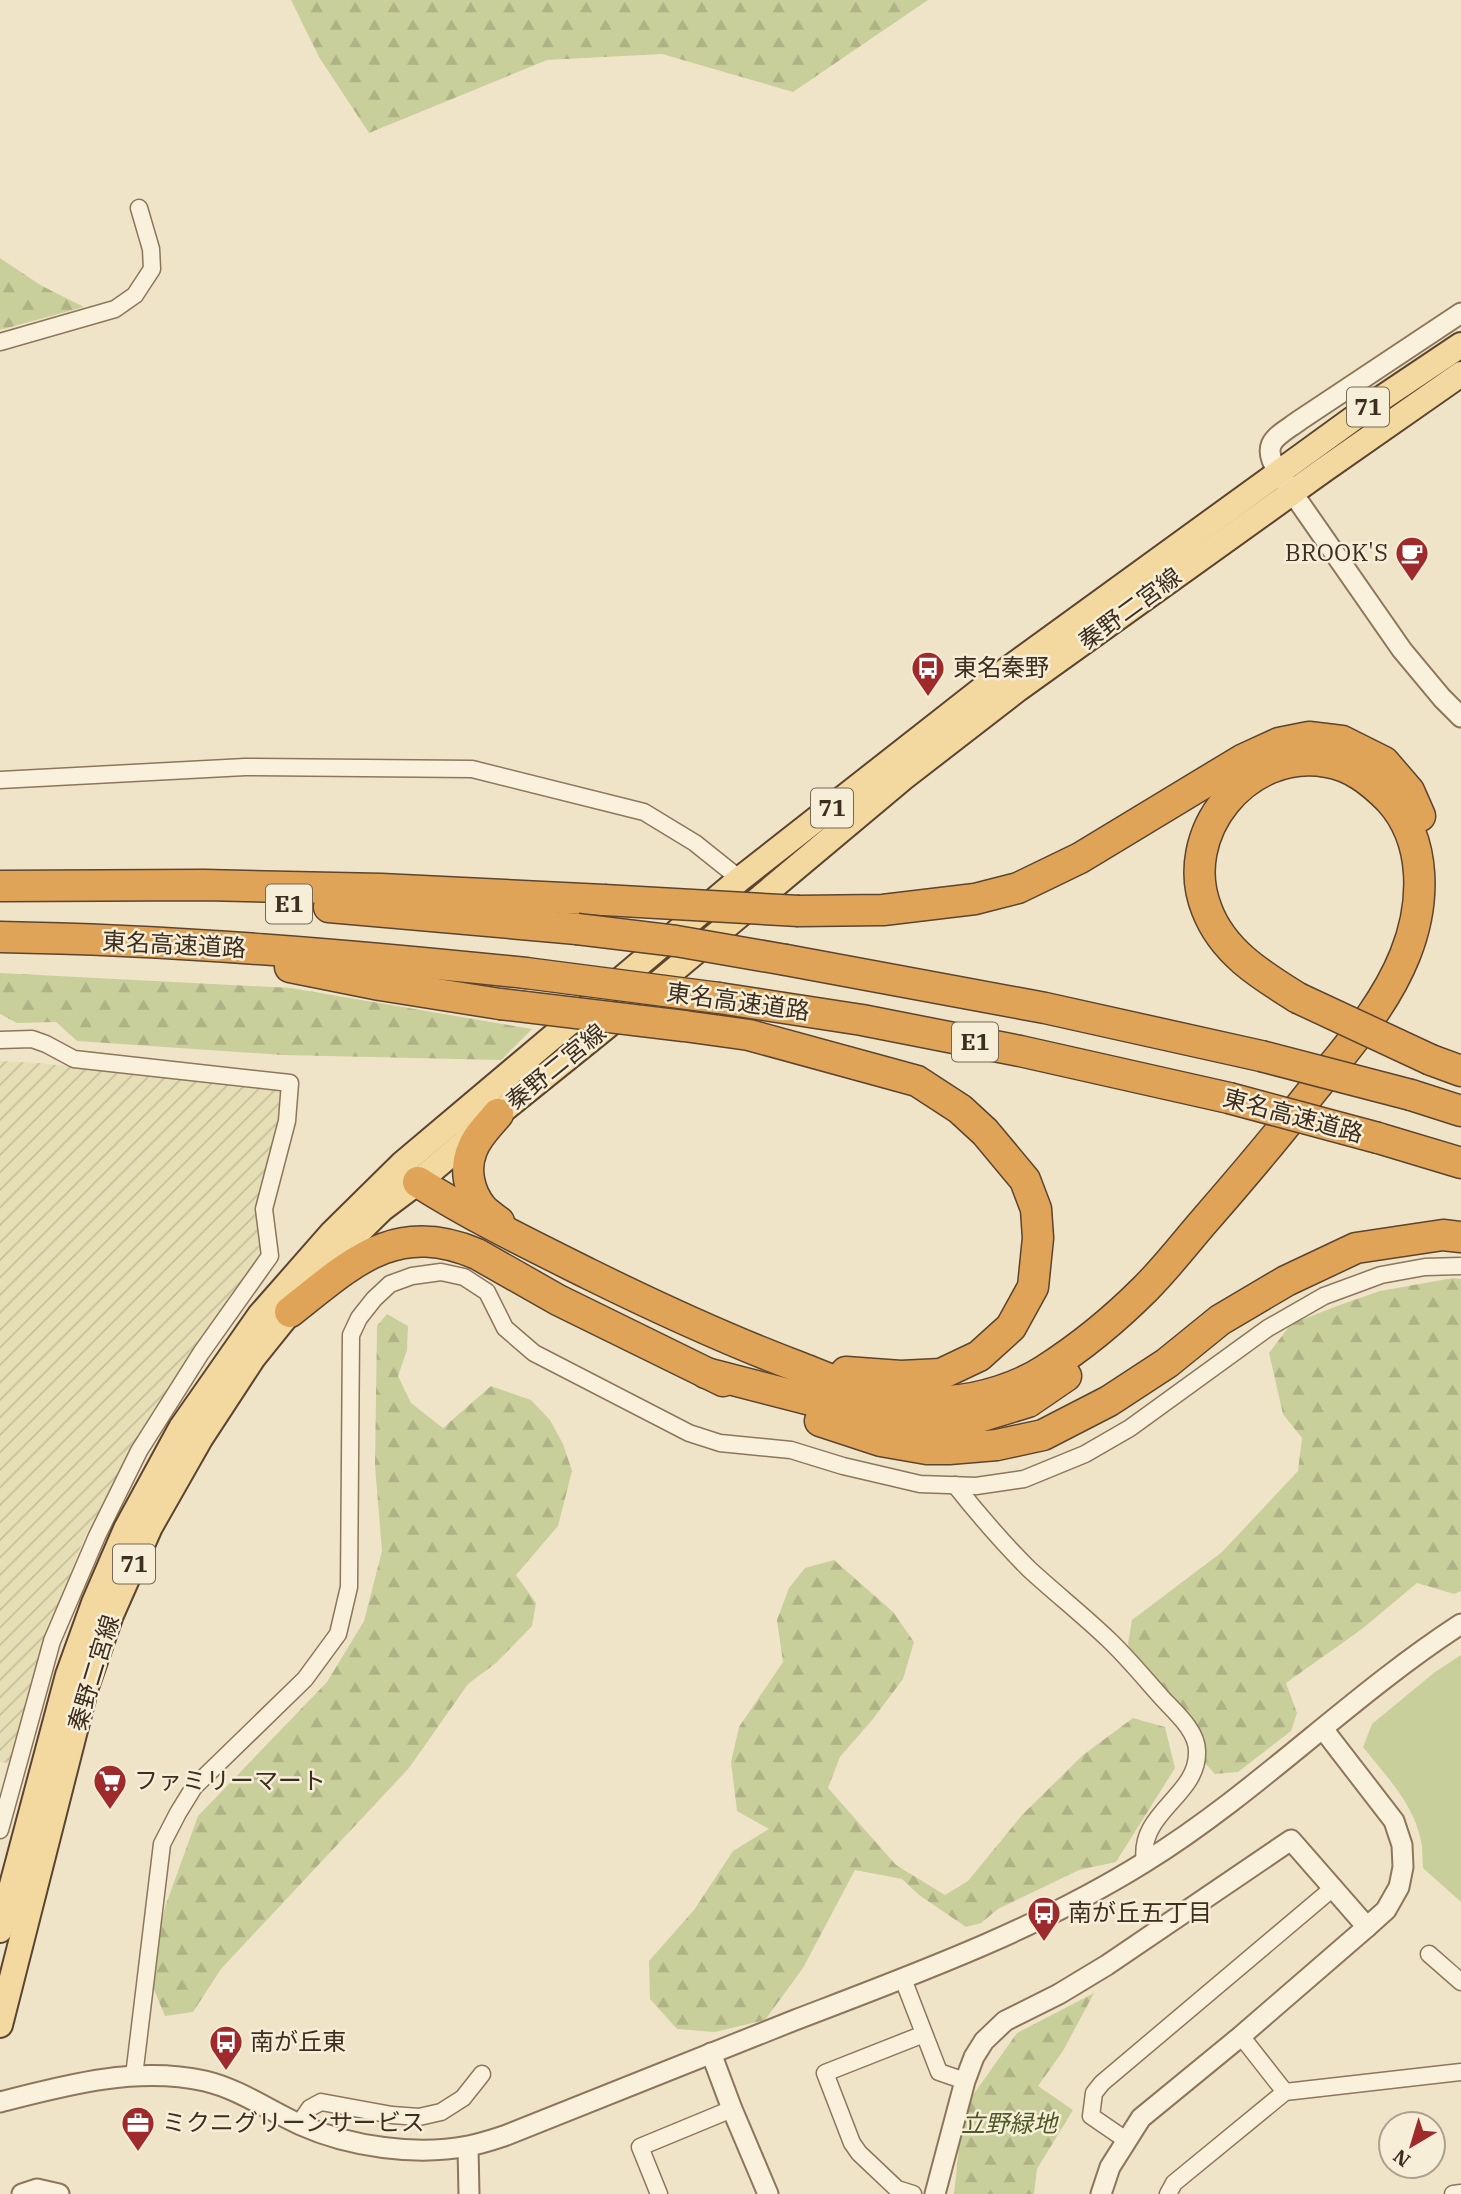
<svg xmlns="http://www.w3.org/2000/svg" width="1461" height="2194" viewBox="0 0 1461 2194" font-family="'IBM Plex Serif','Noto Sans JP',serif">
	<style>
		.farmland { fill: url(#farmland-furrows) }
		.forest { fill: url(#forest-firs) }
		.green { fill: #c9cf9b }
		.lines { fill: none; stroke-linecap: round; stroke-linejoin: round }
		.minor-casing { stroke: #8d765c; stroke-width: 19 }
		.tertiary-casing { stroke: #8d765c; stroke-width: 23 }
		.primary-casing { stroke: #5b4430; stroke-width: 28 }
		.motorway-casing { stroke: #5b4430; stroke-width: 33 }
		.minor { stroke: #faf1dc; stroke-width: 16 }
		.tertiary { stroke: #faf1dc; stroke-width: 19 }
		.primary { stroke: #f3d9a0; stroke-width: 24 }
		.motorway { stroke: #e0a458; stroke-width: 30 }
		.motorway-bridge-casing { stroke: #5b4430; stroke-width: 33; stroke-linecap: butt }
		.motorway-bridge { stroke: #e0a458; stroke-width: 30 }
		.labels { text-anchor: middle; stroke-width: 5; stroke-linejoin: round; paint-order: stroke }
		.shield { fill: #f7eed8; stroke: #756857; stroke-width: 2 }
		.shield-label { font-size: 23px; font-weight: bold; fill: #3d2e20 }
		.poi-label { font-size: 24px; fill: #3d2e20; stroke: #f7eed8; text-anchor: start }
		.street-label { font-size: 24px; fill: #3d2e20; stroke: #f7eed8 }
		.park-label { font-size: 24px; font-style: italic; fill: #4d5a26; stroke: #f7eed8 }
	</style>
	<defs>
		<pattern id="farmland-furrows" width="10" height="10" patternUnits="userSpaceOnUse" patternTransform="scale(1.75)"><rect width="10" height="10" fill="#e6deb5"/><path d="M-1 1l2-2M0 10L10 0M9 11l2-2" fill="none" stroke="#c6bf9b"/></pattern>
		<pattern id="forest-firs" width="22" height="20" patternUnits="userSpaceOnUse" patternTransform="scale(1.75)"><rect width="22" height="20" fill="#c9cf9b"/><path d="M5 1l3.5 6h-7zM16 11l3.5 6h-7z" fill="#aeb285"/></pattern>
	</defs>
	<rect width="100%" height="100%" fill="#f0e4c8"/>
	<polygon class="farmland" points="0,1061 38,1063 280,1088 283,1095 257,1207 262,1253 260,1263 198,1344 157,1405 84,1538 38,1657 10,1763 0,1762"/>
	<g class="forest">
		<polygon points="291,0 928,0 793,92 662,54 547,60 369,133 319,57"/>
		<polygon points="0,258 42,286 84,307 0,330"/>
		<polygon points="0,973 291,988 532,1029 501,1060 283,1055 77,1041 56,1022 17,1023 0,1014"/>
		<polygon points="1453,1278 1461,1279 1461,1591 1454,1594 1417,1583 1362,1629 1286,1683 1297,1713 1291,1731 1238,1772 1215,1774 1199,1757 1141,1673 1128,1644 1132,1620 1222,1552 1298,1471 1302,1438 1283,1414 1269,1353 1291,1324 1337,1306 1380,1291"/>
		<polygon points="387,1314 408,1326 407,1350 398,1376 411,1403 443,1428 491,1386 531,1400 550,1420 563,1444 572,1471 558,1526 516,1575 536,1603 532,1626 496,1663 468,1684 409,1768 221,1969 193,2012 165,2016 152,1985 155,1949 165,1907 198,1816 327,1682 364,1621 382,1551 375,1466 377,1326"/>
		<polygon points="834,1560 893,1612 914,1642 903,1679 873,1719 840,1757 828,1788 896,1865 945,1895 968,1881 1022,1815 1083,1755 1133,1718 1165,1727 1175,1768 1116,1862 1079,1870 998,1909 981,1923 966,1927 919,1895 902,1879 855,1870 803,1968 765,2020 715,2032 677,2029 650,1999 649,1961 694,1910 733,1851 769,1829 737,1811 731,1762 739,1727 783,1662 777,1620 789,1588 805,1568"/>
		<polygon points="1094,1993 1063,2051 1038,2086 1073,2110 1037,2169 1034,2194 954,2194 963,2109 1017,2033"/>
	</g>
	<path class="green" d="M1461,1655V1902L1423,1868C1422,1859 1423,1850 1421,1841C1414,1804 1386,1776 1363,1747L1372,1724L1435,1672Z"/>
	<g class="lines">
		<defs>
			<g id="minor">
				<polyline points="0,342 115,309 135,295 152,269 151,249 139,208"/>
				<polyline points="0,780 245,767 472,769 644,812 695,843 740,879"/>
				<polyline points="0,1040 32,1039 46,1044 74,1059 290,1083 287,1121 264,1209 270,1256 201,1353 139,1451 97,1536 52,1641 0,1830"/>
				<path d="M955,1485C978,1514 1002,1542 1029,1569C1055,1593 1083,1615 1109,1640C1128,1658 1145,1679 1163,1699C1176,1713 1197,1731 1197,1751C1199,1796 1137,1812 1145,1862"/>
				<polyline points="1429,1954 1461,1982"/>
				<polyline points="903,1979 939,2072 965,2081"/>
				<polyline points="1241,2036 1285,2092"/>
				<polyline points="134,2076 162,1844 178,1813 194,1787 305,1679 338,1634 349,1587 351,1335 359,1318 374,1299 390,1284 412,1276 441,1272 464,1277 487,1292 505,1328 534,1353 689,1433 720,1443 791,1450 843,1466 920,1484 976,1486 1024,1479 1085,1454 1130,1428 1268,1328 1324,1296 1381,1275 1425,1267 1461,1266"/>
				<polyline points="299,2124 310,2108 321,2102 392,2115 419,2117 441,2112 463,2098 482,2074"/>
				<polyline points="1126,2140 1091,2116 1094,2093 1102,2083 1333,1888"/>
				<polyline points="659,2194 640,2147 732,2109"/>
				<polyline points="913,2194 897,2189 859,2153 852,2143 825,2073 924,2034"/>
				<polyline points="1168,2194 1174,2183 1285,2092 1461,2072"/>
				<polyline points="1453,2194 1461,2193"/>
			</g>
			<g id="tertiary">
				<path d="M1461,313L1300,420C1277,437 1259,442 1278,472L1402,650L1442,698L1461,717"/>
				<polyline points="711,2053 732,2109 768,2194"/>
				<path d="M0,2102C66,2085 136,2066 205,2081C239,2089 270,2111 301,2125C350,2147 416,2156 468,2146C480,2144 492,2140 504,2136C601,2098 698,2058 795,2020C915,1974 1036,1930 1145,1862C1258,1792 1350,1696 1461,1624"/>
				<polyline points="468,2147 469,2194"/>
				<polyline points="22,2194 37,2189 59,2194"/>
				<polyline points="935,2194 965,2081 974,2057 984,2041 1005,2021 1059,1994 1107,1965 1291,1840 1367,1927"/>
				<polyline points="1101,2194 1110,2167 1141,2118 1241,2036 1367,1927 1386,1910 1399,1887 1403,1867 1402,1845 1394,1821 1323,1729"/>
			</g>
			<g id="primary">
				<polyline points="0,1930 68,1675 94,1603 126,1529 181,1428 260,1315 332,1233 402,1164 740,879 1004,672 1376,402 1461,345"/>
				<polyline points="0,2025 86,1687 111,1615 150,1527 200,1439 253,1358 290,1312 321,1269 382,1209 418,1182 498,1114 606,1027 903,778 1018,689 1325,469 1461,374"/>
			</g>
			<g id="motorway">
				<polyline points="0,886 204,885 381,889 604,900"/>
				<polyline points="329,907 577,929"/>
				<polyline points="799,911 883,910 975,899 1018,888 1080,858 1242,760 1279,743 1309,737 1342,741 1384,762 1409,791 1420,816"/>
				<path d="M0,937C176,940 351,955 526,973"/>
				<polyline points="786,960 1045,1008 1261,1056"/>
				<polyline points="290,967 380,985 500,1004"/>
				<polyline points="719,998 862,1020 1020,1051 1229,1098"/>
				<polyline points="684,1026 749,1035 917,1081 960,1109 985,1132 1025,1180 1036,1209 1038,1238 1033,1287 1011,1327 979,1356 941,1374 901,1376 846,1372"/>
				<polyline points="1431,1060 1461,1071"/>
				<polyline points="1411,1095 1461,1111"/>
				<path d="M498,1114C489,1125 477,1136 472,1150C464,1169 469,1192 482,1208C486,1213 494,1218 499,1222"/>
				<polyline points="1378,1138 1461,1163"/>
				<path d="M418,1182C473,1217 531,1245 589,1274C658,1308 727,1340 799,1367C832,1380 878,1400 913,1403C925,1403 938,1402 950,1401C981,1399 1019,1387 1045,1370C1081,1347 1116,1318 1145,1289C1167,1267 1186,1242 1206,1219C1240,1180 1274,1140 1306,1099C1342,1053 1383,1010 1405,955C1425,905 1428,841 1389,799C1371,781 1352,766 1327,762C1247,747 1176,834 1207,910C1223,952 1261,975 1298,998"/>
				<path d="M290,1312C352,1263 395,1219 477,1254L558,1300L723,1381"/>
				<polyline points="706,1373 869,1415 892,1419 933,1421 979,1417 1028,1402 1066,1376"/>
				<polyline points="820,1421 881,1441 927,1449 949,1449 997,1445 1043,1435 1109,1401 1167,1363 1220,1320 1286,1281 1356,1248 1443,1235 1461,1237"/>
			</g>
		</defs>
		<use href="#minor" class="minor-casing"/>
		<use href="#tertiary" class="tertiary-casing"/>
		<use href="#primary" class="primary-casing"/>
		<use href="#motorway" class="motorway-casing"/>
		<use href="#minor" class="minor"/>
		<use href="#tertiary" class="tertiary"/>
		<use href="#primary" class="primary"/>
		<use href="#motorway" class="motorway"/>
		<defs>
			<g id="motorway-bridge">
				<polyline points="604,900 799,911"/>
				<polyline points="577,929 676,941 786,960"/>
				<polyline points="526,973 719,998"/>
				<polyline points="1298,998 1431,1060"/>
				<polyline points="500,1004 684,1026"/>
				<polyline points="1261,1056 1411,1095"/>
				<polyline points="1229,1098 1378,1138"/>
			</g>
		</defs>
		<use href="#motorway-bridge" class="motorway-bridge-casing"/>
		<use href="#motorway-bridge" class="motorway-bridge"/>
	</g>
	<defs>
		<symbol id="cafe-pin" viewBox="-11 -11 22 30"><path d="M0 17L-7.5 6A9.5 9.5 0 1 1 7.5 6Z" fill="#9e2a2b" stroke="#f7eed8"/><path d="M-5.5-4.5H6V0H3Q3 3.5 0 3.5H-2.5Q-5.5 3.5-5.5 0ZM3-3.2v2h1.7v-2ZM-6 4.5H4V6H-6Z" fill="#fff"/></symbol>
		<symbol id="bus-pin" viewBox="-11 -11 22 30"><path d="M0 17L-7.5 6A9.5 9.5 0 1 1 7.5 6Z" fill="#9e2a2b" stroke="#f7eed8"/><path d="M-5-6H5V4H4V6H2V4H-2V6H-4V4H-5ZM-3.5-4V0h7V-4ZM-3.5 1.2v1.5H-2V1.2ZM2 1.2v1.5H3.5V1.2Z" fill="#fff"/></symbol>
		<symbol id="supermarket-pin" viewBox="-11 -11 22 30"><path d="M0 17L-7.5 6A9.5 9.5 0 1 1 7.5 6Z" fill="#9e2a2b" stroke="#f7eed8"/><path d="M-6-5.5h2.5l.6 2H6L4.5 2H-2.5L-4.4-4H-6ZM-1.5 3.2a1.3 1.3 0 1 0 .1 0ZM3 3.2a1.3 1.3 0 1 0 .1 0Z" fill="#fff"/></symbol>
		<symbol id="office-pin" viewBox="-11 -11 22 30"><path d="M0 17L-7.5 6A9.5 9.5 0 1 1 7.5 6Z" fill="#9e2a2b" stroke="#f7eed8"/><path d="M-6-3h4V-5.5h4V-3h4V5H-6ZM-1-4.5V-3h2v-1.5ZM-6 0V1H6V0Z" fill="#fff"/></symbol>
	</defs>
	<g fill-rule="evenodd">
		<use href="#cafe-pin" x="1393" y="534" width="38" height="52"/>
		<use href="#bus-pin" x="909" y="649" width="38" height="52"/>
		<use href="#supermarket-pin" x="91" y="1762" width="38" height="52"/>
		<use href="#bus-pin" x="1025" y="1894" width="38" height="52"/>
		<use href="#bus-pin" x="207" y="2023" width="38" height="52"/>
		<use href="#office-pin" x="119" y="2104" width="38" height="52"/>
	</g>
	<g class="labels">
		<g class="shield">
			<rect x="1347" y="387.5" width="42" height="39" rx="5"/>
			<rect x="811" y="788.5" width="42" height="39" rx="5"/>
			<rect x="266" y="884.5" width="46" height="39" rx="5"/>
			<rect x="952" y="1022.5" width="46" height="39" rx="5"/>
			<rect x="113" y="1544.5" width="42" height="39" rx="5"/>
		</g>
		<g class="shield-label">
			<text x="1368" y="415">71</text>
			<text x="832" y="816">71</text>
			<text x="289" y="912">E1</text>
			<text x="975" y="1050">E1</text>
			<text x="134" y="1572">71</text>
		</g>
		<g class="poi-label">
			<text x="1388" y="561" text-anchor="end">BROOK'S</text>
			<text x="953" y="676">東名秦野</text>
			<text x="134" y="1789">ファミリーマート</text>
			<text x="1068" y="1921">南が丘五丁目</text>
			<text x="250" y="2050">南が丘東</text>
			<text x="162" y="2131">ミクニグリーンサービス</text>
		</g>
		<g class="street-label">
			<text transform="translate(1130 609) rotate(-36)" y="8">秦野二宮線</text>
			<text transform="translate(174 945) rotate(3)" y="8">東名高速道路</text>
			<text transform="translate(738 1002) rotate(8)" y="8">東名高速道路</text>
			<text transform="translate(556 1067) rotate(-39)" y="8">秦野二宮線</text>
			<text transform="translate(1293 1116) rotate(15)" y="8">東名高速道路</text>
			<text transform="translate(94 1673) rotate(-73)" y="8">秦野二宮線</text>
		</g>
		<g class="park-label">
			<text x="1009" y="2132">立野緑地</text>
		</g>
	</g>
	<g transform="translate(1412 2145) rotate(218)"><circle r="33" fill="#f7eed8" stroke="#ada18e" stroke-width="2"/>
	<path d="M0-5L12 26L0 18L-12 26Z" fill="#9e2a2b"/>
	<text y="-10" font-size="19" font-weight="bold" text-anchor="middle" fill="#3d2e20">N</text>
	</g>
</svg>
